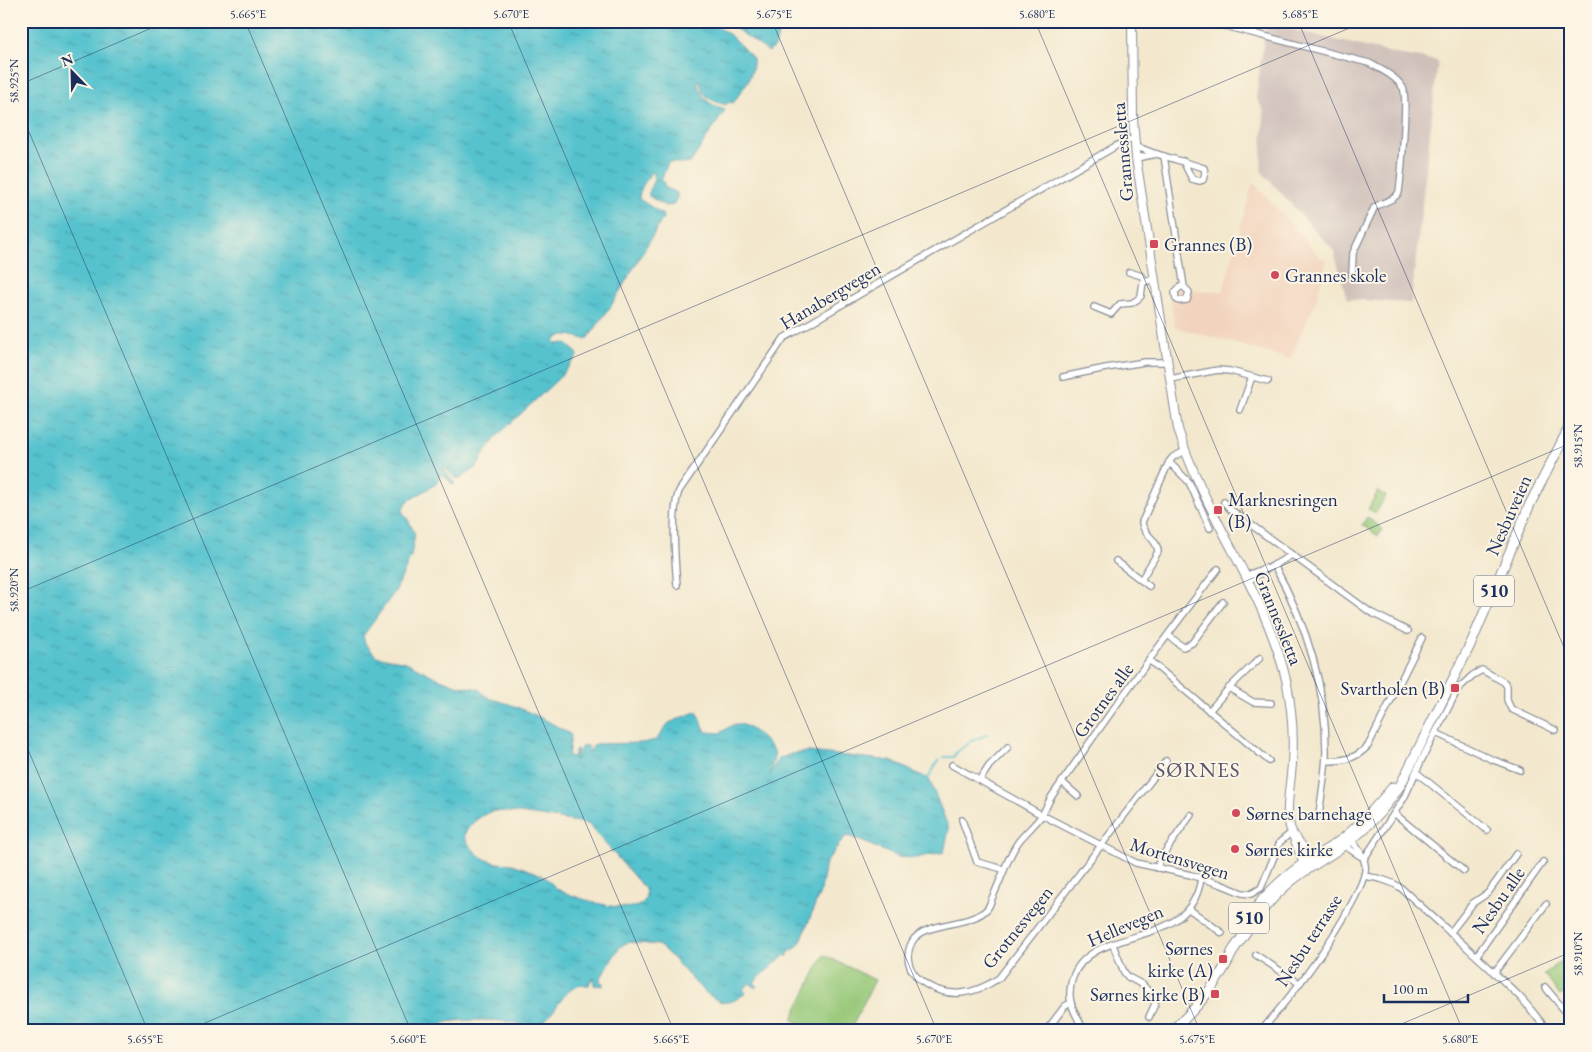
<svg xmlns="http://www.w3.org/2000/svg" width="1592" height="1052" viewBox="0 0 1592 1052" font-family="'EB Garamond',serif">
	<style>
		.built { fill: #f2d4be }
		.industrial { fill: #cfc0ba }
		.pitch { fill: #95c878; stroke: #587c6b }
		.water { fill: url(#water-ripples); stroke: #387896; fill-rule: evenodd }
		.lines { fill: none; stroke-linecap: round; stroke-linejoin: round }
		.stream { stroke: #55c2ce; stroke-width: 2 }
		.street-casing { stroke: #878c96; stroke-width: 8 }
		.secondary-casing { stroke: #878c96; stroke-width: 10 }
		.primary-casing { stroke: #878c96; stroke-width: 11 }
		.street { stroke: #fff; stroke-width: 5.5 }
		.secondary { stroke: #fff; stroke-width: 8 }
		.primary { stroke: #fff; stroke-width: 9 }
		.ticks { fill: none; stroke: #1b2f5e; stroke-width: 1; stroke-opacity: 0.45 }
		.poi-dot { fill: #d1495b; stroke: #fcf5e5; stroke-width: 2 }
		.labels { text-anchor: middle; stroke-width: 4; stroke-linejoin: round; paint-order: stroke }
		.shield { fill: #fcf5e5; stroke: #5e6a86; stroke-width: 1 }
		.shield-label { font-size: 18px; font-weight: bold; fill: #1b2f5e }
		.street-label { font-size: 19px; fill: #1b2f5e; stroke: #fcf5e5 }
		.poi-label { font-size: 19px; fill: #1b2f5e; stroke: #fcf5e5; text-anchor: start }
		.quarter-label { font-size: 21px; letter-spacing: 1px; fill: #59566f; stroke: #fcf5e5 }
		.neatline { fill: none; stroke: #1b2f5e; stroke-width: 2 }
		.ticks-label { font-size: 12px; text-anchor: middle; fill: #1b2f5e }
	</style>
	<defs>
		<pattern id="water-ripples" width="26" height="14" patternUnits="userSpaceOnUse" patternTransform="scale(1.25)"><rect width="26" height="14" fill="#55c2ce"/><path d="M2 4q2-2 4 0t4 0M15 11q2-2 4 0t4 0" fill="none" stroke="#469eaa"/></pattern>
	</defs>
	<rect width="100%" height="100%" fill="#fcf5e5"/>
	<filter id="ink" filterUnits="userSpaceOnUse"><feTurbulence type="fractalNoise" baseFrequency=".02" numOctaves="2"/><feDisplacementMap in="SourceGraphic" scale="10" xChannelSelector="R" yChannelSelector="G"/><feConvolveMatrix kernelMatrix="1 2 1 2 8 2 1 2 1" color-interpolation-filters="sRGB"/></filter>
	<filter id="wash" filterUnits="userSpaceOnUse"><feTurbulence type="fractalNoise" baseFrequency=".0096" numOctaves="4" result="noise"/><feDisplacementMap in="SourceGraphic" scale="20" xChannelSelector="R" yChannelSelector="G"/><feGaussianBlur stdDeviation="1.12" result="paint"/><feColorMatrix in="noise" values="0 0 0 0 0 0 0 0 0 0 0 0 0 0 0 0 0 1.4 0 .05"/><feComposite in="paint" operator="in"/></filter>
	<g filter="url(#wash)">
		<rect width="100%" height="100%" fill="#f3e8ce"/>
		<polygon class="built" points="1253,182 1321,258 1327,259 1317,298 1290,359 1175,327 1169,290 1223,291"/>
		<polygon class="industrial" points="1266,24 1396,54 1438,61 1411,303 1347,299 1334,251 1261,171 1264,112 1256,97"/>
		<g class="pitch">
			<polygon points="1378,491 1386,496 1376,513 1368,509"/>
			<polygon points="1367,517 1383,529 1378,536 1362,525"/>
			<polygon points="824,955 875,980 850,1031 814,1031 792,1019"/>
			<polygon points="1571,955 1571,989 1560,996 1544,974"/>
		</g>
		<g class="water">
			<path d="M21,21H708L730,35L753,58C755,75 742,90 733,103L729,102L726,105C717,102 708,100 703,92C701,87 701,83 699,80L697,81C703,100 707,103 725,110L691,162L685,164L669,162L667,165L661,180L665,184L664,187L677,193V198L673,205L665,206L649,196C648,188 656,181 654,172H651C646,181 639,189 639,199L662,214L663,218L611,306L589,337L585,339C573,337 565,330 554,341L556,344L565,343L577,353V357L559,378L498,435L483,455L480,463L476,467L460,479L455,478L445,468L444,470L455,484H453L441,474L436,484L408,501L403,508V513L406,516L415,534L411,556L396,590L363,636L365,643L376,656L406,662L435,677L456,685L479,689C488,702 501,700 514,706C534,714 553,723 571,735L568,756L573,757L576,749L578,750L575,760H576L582,746H588V753L595,744L642,743L656,740L669,723L695,712H697L706,732L720,733C726,730 731,724 738,724C749,724 770,744 775,753L770,775L778,759L791,754L808,752L876,759L891,761L929,779L949,829L944,852L916,858L898,857L854,838L847,836L845,837L826,862L821,890L801,941L796,948L789,952L787,957L785,955L754,982L757,986L755,988L750,983L743,989L746,992C740,998 730,1004 722,1002C701,996 677,958 658,945L629,942L624,944L619,948L600,979V982L603,983V986L594,985V978L591,979L589,985C586,985 581,985 578,986C557,993 554,1026 528,1027C524,1027 522,1024 518,1023C504,1020 461,1019 448,1022C442,1023 439,1027 435,1031H369L355,1027L347,1029L345,1031H21ZM494,811C525,812 554,819 585,823L589,825L645,889C655,926 574,897 561,891C553,888 549,878 541,875C532,871 521,867 512,864C507,863 502,864 497,863C482,861 469,848 464,835C469,824 483,813 494,811Z"/>
			<polygon points="725,21 758,21 778,35 775,46 769,52"/>
		</g>
		<g class="lines">
			<g class="stream">
				<polyline points="944,757 953,757 958,751 972,741 988,734"/>
				<path d="M928,778C933,772 934,766 939,760"/>
			</g>
		</g>
	</g>
	<g filter="url(#ink)">
		<g class="lines">
			<defs>
				<g id="street">
					<path d="M1205,21L1369,63C1380,69 1396,76 1403,88C1408,96 1401,177 1399,192C1394,202 1382,201 1374,208L1353,253L1352,274"/>
					<path d="M1135,147C1143,148 1149,152 1157,154C1173,159 1188,163 1204,168L1205,173L1203,180L1200,181L1192,179L1183,161"/>
					<polyline points="1164,156 1184,287 1189,292 1187,300 1179,301 1176,299 1175,292 1180,287 1184,287"/>
					<polyline points="1136,158 1157,154"/>
					<polyline points="1129,272 1142,276 1145,281"/>
					<polyline points="1094,307 1111,314 1120,304 1132,303 1138,299 1141,296 1143,282 1155,279"/>
					<polyline points="1063,377 1106,368 1145,362 1167,362"/>
					<polyline points="1170,379 1218,370 1230,371 1268,381"/>
					<polyline points="1240,410 1252,377"/>
					<polyline points="1169,462 1189,482 1210,528"/>
					<polyline points="1224,502 1231,510 1370,612 1408,631"/>
					<polyline points="1116,561 1149,586"/>
					<path d="M1274,565C1306,623 1326,684 1326,751C1326,773 1321,795 1319,816"/>
					<polyline points="1245,576 1265,568"/>
					<path d="M1141,580L1158,552C1158,539 1142,534 1142,522L1169,462L1173,457L1185,451"/>
					<polyline points="1248,581 1274,565 1292,555"/>
					<path d="M677,585C675,562 671,511 679,491L784,338L1116,146L1134,138"/>
					<polyline points="1168,635 1183,647 1192,643 1223,602"/>
					<polyline points="1150,661 1269,761"/>
					<polyline points="1229,688 1253,702 1271,703"/>
					<polyline points="1209,711 1229,688 1260,658"/>
					<polyline points="1436,733 1491,759 1520,770"/>
					<path d="M1166,761L999,978C987,986 975,992 961,993C934,996 896,973 912,942C923,921 971,927 987,909C990,906 991,900 993,896C1002,878 1007,857 1019,841C1026,832 1035,825 1042,815C1046,809 1048,802 1052,796C1063,780 1074,765 1085,749C1128,688 1172,628 1218,569"/>
					<path d="M1326,761C1343,761 1356,759 1368,746L1422,638"/>
					<polyline points="952,765 1042,815 1136,863 1191,875 1220,884 1242,893 1251,894 1261,888 1280,842 1292,832"/>
					<polyline points="1416,772 1487,830"/>
					<polyline points="980,780 989,766 1008,747"/>
					<polyline points="1062,782 1078,796"/>
					<polyline points="1394,813 1464,871"/>
					<polyline points="962,820 977,862 1003,869"/>
					<polyline points="1345,843 1348,848 1360,856"/>
					<polyline points="1364,859 1404,798 1421,761 1458,689 1473,675 1482,670 1504,682 1507,686 1507,700 1511,709 1555,730"/>
					<polyline points="1157,868 1160,859 1191,815"/>
					<path d="M1364,876C1378,878 1389,880 1401,888C1440,924 1480,958 1518,995C1529,1006 1538,1019 1548,1031"/>
					<polyline points="1189,909 1222,933"/>
					<polyline points="1450,933 1473,903 1488,893 1516,854"/>
					<polyline points="1113,945 1124,972 1128,977 1143,985 1155,999 1155,1004 1149,1017"/>
					<polyline points="1256,955 1299,983"/>
					<polyline points="1477,955 1543,862"/>
					<polyline points="1494,973 1546,904"/>
					<polyline points="1545,987 1571,1018"/>
					<polyline points="1046,1031 1065,1006 1071,1003"/>
					<path d="M1084,1031C1080,1022 1074,1013 1071,1003C1069,996 1070,984 1073,977C1092,923 1191,952 1201,878"/>
					<path d="M1261,1031C1295,991 1328,949 1352,903C1357,893 1364,881 1365,871C1367,860 1357,844 1348,839"/>
				</g>
				<path id="secondary" d="M1132,21L1133,117L1136,158L1178,429C1205,517 1267,593 1287,684C1292,710 1294,737 1292,763C1291,781 1287,799 1288,816L1290,827L1304,864L1310,867L1312,859L1295,837"/>
				<g id="primary">
					<path d="M1247,921C1261,898 1282,879 1303,864C1317,855 1332,847 1345,837C1363,822 1378,805 1393,787"/>
					<path d="M1232,952C1249,927 1267,901 1290,882C1308,867 1329,857 1347,843C1369,827 1386,807 1401,784L1473,639L1530,504L1571,424"/>
					<path d="M1171,1031C1198,1008 1219,982 1234,949"/>
				</g>
			</defs>
			<use href="#street" class="street-casing"/>
			<use href="#secondary" class="secondary-casing"/>
			<use href="#primary" class="primary-casing"/>
			<use href="#street" class="street"/>
			<use href="#secondary" class="secondary"/>
			<use href="#primary" class="primary"/>
		</g>
	</g>
	<path class="ticks" d="M245,21L674,1031M508,21L937,1031M772,21L1200,1031M1035,21L1463,1031M1298,21L1571,664M1561,21L1571,45M21,84L168,21M21,113L411,1031M21,592L1366,21M21,733L148,1031M186,1031L1571,443M1385,1031L1571,952"/>
	<g class="poi-dot">
		<rect x="1149" y="239" width="10" height="10" rx="2.5"/>
		<circle cx="1275" cy="275" r="5"/>
		<rect x="1213" y="505" width="10" height="10" rx="2.5"/>
		<rect x="1450" y="683" width="10" height="10" rx="2.5"/>
		<circle cx="1236" cy="813" r="5"/>
		<circle cx="1235" cy="849" r="5"/>
		<rect x="1218" y="954" width="10" height="10" rx="2.5"/>
		<rect x="1210" y="989" width="10" height="10" rx="2.5"/>
	</g>
	<g class="labels">
		<g class="shield">
			<rect x="1474" y="575.5" width="40" height="31" rx="4"/>
			<rect x="1229" y="902.5" width="40" height="31" rx="4"/>
		</g>
		<g class="shield-label">
			<text x="1494" y="597">510</text>
			<text x="1249" y="924">510</text>
		</g>
		<g class="street-label">
			<text transform="translate(1122 152) rotate(-95)" y="7">Grannessletta</text>
			<text transform="translate(830 295) rotate(-31)" y="7">Hanabergvegen</text>
			<text transform="translate(1508 515) rotate(-66)" y="7">Nesbuveien</text>
			<text transform="translate(1279 618) rotate(68)" y="7">Grannessletta</text>
			<text transform="translate(1103 700) rotate(-54)" y="7">Grotnes alle</text>
			<text transform="translate(1180 858) rotate(17)" y="7">Mortensvegen</text>
			<text transform="translate(1498 900) rotate(-55)" y="7">Nesbu alle</text>
			<text transform="translate(1125 925) rotate(-23)" y="7">Hellevegen</text>
			<text transform="translate(1017 927) rotate(-51)" y="7">Grotnesvegen</text>
			<text transform="translate(1308 940) rotate(-57)" y="7">Nesbu terrasse</text>
		</g>
		<g class="poi-label">
			<text x="1164" y="251">Grannes (B)</text>
			<text x="1285" y="282">Grannes skole</text>
			<text x="1228" y="506">Marknesringen<tspan x="1228" dy="22">(B)</tspan></text>
			<text x="1445" y="695" text-anchor="end">Svartholen (B)</text>
			<text x="1246" y="820">Sørnes barnehage</text>
			<text x="1245" y="856">Sørnes kirke</text>
			<text x="1213" y="955" text-anchor="end">Sørnes<tspan x="1213" dy="22">kirke (A)</tspan></text>
			<text x="1205" y="1001" text-anchor="end">Sørnes kirke (B)</text>
		</g>
		<g class="quarter-label">
			<text x="1198" y="777">SØRNES</text>
		</g>
	</g>
	<rect width="1592" height="1052" fill="none" stroke="#fcf5e5" stroke-width="55"/>
	<g transform="translate(72 72) rotate(337)" stroke="#fcf5e5" stroke-width="4" paint-order="stroke">
	<path d="M0-4L9 19L0 12L-9 19Z" fill="#1b2f5e"/>
	<text y="-8" font-size="14" font-weight="bold" text-anchor="middle" fill="#1b2f5e">N</text>
	</g>
	<path d="M1384 994v8h84v-8" fill="none" stroke="#1b2f5e" stroke-width="2.5"/>
	<text x="1392" y="994" font-size="15" fill="#1b2f5e" stroke="#fcf5e5" stroke-width="4" paint-order="stroke">100 m</text>
	<rect x="28" y="28" width="1536" height="996" class="neatline"/>
	<g class="ticks-label">
		<text x="248" y="18">5.665°E</text>
		<text x="511" y="18">5.670°E</text>
		<text x="774" y="18">5.675°E</text>
		<text x="1037" y="18">5.680°E</text>
		<text x="1300" y="18">5.685°E</text>
		<text transform="translate(14 81) rotate(-90)" y="4">58.925°N</text>
		<text transform="translate(1578 446) rotate(-90)" y="4">58.915°N</text>
		<text transform="translate(14 590) rotate(-90)" y="4">58.920°N</text>
		<text transform="translate(1578 954) rotate(-90)" y="4">58.910°N</text>
		<text x="145" y="1043">5.655°E</text>
		<text x="408" y="1043">5.660°E</text>
		<text x="671" y="1043">5.665°E</text>
		<text x="934" y="1043">5.670°E</text>
		<text x="1197" y="1043">5.675°E</text>
		<text x="1460" y="1043">5.680°E</text>
	</g>
</svg>
